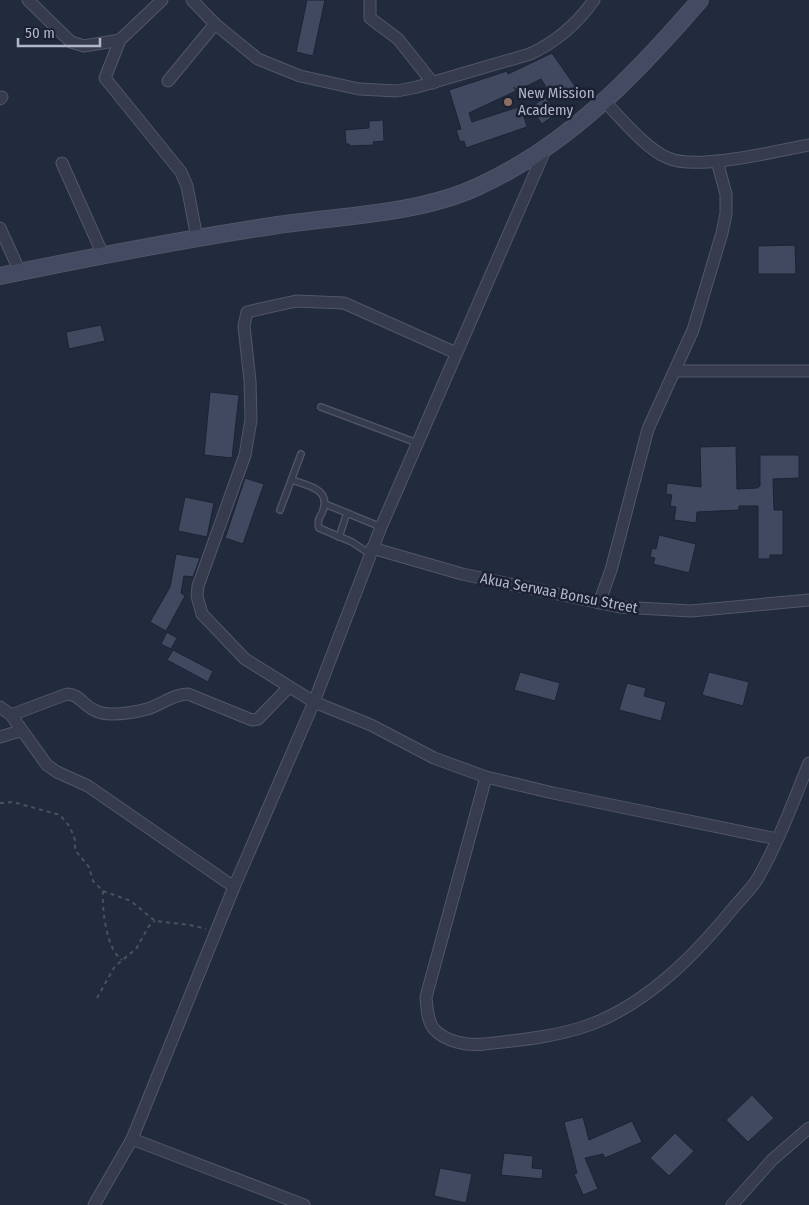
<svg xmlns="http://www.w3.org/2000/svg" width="809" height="1205" viewBox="0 0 809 1205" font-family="'Fira Sans Condensed',sans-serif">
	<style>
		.building { fill: #404960; stroke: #1d2334 }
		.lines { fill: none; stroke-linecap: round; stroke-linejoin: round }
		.lane-casing { stroke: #515768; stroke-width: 8 }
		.street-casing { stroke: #515768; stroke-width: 13 }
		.secondary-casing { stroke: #515768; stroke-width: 18 }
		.path { stroke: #42555c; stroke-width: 2; stroke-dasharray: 4 4; stroke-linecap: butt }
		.lane { stroke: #363c4e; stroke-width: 5.5 }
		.street { stroke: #363c4e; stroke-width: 11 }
		.secondary { stroke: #434a61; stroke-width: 16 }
		.education-dot { fill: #8d6e63; stroke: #1b2132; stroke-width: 2 }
		.labels { text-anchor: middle; stroke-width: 5; stroke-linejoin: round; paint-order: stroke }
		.poi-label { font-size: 15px; fill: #b1b7c9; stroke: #1b2132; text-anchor: start }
		.street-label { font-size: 15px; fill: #b1b7c9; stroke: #1b2132 }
	</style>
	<rect width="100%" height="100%" fill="#222a3e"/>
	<g class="building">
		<polygon points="307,0 325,0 313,56 296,52"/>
		<polygon points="552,53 577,89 553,98 541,79 517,91 514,87 516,91 469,113 472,122 521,106 527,127 466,148 464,141 460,142 456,130 461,129 449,90 507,71 508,74"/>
		<polygon points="545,97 557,113 542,124 530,108"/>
		<polygon points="383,120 384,141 373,142 374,145 350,146 349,144 346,144 345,130 369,128 369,121"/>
		<polygon points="795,245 796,274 758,274 758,246"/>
		<polygon points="101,325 105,341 69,349 66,332"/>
		<polygon points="210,392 239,395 232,458 204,455"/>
		<polygon points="736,446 737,489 757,488 760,486 760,455 799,455 799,478 773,479 774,510 783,510 783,555 770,555 770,559 758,559 758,506 739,506 739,510 697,512 696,523 674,520 676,507 670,506 672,495 666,494 667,483 701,487 700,447"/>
		<polygon points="245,478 264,484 243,544 225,538"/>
		<polygon points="185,497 214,503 207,537 178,531"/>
		<polygon points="659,535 696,544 689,573 653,564 655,558 650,557 652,548 656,549"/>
		<polygon points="176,554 200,558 193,577 184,576 181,593 185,596 166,631 150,622 170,587"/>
		<polygon points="167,632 177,638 171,649 161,644"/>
		<polygon points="173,650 213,671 208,682 167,660"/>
		<polygon points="520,672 560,683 555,701 514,690"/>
		<polygon points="709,672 749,682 743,706 702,695"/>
		<polygon points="627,683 646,688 644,696 666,702 661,721 619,710"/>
		<polygon points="752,1095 774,1118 748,1142 726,1120"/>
		<polygon points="583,1117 589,1140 632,1121 642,1142 605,1158 603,1154 585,1158 598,1189 583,1195 574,1174 577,1173 564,1122"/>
		<polygon points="675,1133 694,1151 669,1176 650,1158"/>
		<polygon points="504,1153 533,1156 532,1168 543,1169 542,1179 501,1175"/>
		<polygon points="440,1168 472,1174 466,1203 434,1196"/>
	</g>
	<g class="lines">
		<defs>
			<g id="lane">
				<polyline points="321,407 417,443"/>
				<path d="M292,480C309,486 332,489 322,513C319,518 317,522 319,528L352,542L370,554"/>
				<polyline points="325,504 381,527"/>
				<polyline points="280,510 301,454"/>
				<polyline points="339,537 347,513"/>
			</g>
			<g id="street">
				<polyline points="28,0 71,42 84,46 120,40"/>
				<polyline points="162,0 120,40 105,78 181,172 187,186 197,238"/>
				<path d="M192,0L215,24L258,59L300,76L359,89L397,91L417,87L530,54C556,42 577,24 594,0"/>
				<polyline points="370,0 370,18 398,39 433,83"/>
				<polyline points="168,81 215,24"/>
				<polyline points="0,99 2,97"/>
				<path d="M605,102C622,119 646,149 668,158C697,171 776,151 809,145"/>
				<polyline points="62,163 103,255"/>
				<polyline points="0,228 20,272"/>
				<polyline points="456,353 344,303 296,301 247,312 244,326 250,381 251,420 245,455 198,586 197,596 202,614 245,659 314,702 371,725 434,758 486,777 553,793 777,839"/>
				<polyline points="676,371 809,371"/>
				<polyline points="372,548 462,574 620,607 691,611 809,600"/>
				<polyline points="599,603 611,570 648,429 693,330 722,233 726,214 726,194 717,161"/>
				<polyline points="0,707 11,715 47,765 57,772 88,786 234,887"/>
				<path d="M11,715L67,694C83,694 85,714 112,714C123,714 136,712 147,709C161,705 173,694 188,694L252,720L258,719L289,687"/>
				<polyline points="0,737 20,731"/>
				<path d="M486,777L426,997C427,1007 427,1021 434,1029C445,1042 469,1046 484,1044C520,1040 557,1037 592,1024C649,1002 696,954 734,907C742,898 752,888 758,878C779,841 793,802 809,763"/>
				<polyline points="132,1139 304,1205"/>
				<polyline points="94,1205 132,1139 234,887 314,702 381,527 546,148"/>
				<polyline points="732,1205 772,1160 809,1128"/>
			</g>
			<path id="secondary" d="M0,276C92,257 184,239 278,225C341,216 418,214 477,187C568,146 636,74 700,0"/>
		</defs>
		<use href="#lane" class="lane-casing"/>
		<use href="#street" class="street-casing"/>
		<use href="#secondary" class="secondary-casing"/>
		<g class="path">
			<polyline points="0,803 13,802 60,815 70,827 75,840 75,850 89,867 93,881 103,891 131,901 155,921 190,925 206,929"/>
			<path d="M103,891C102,909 106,949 122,960"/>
			<polyline points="97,998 115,966 136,949 149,926 155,921"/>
		</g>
		<use href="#lane" class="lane"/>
		<use href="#street" class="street"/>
		<use href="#secondary" class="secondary"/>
	</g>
	<circle class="education-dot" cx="508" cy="102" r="5"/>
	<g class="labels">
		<g class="poi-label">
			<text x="518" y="98">New Mission<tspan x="518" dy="17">Academy</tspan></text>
		</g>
		<g class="street-label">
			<text transform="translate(559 593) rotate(11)" y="5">Akua Serwaa Bonsu Street</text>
		</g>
	</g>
	<path d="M18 38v8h82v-8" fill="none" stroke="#b1b7c9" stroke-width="2.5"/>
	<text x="25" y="38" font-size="15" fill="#b1b7c9" stroke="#1b2132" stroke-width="4" paint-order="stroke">50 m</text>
</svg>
